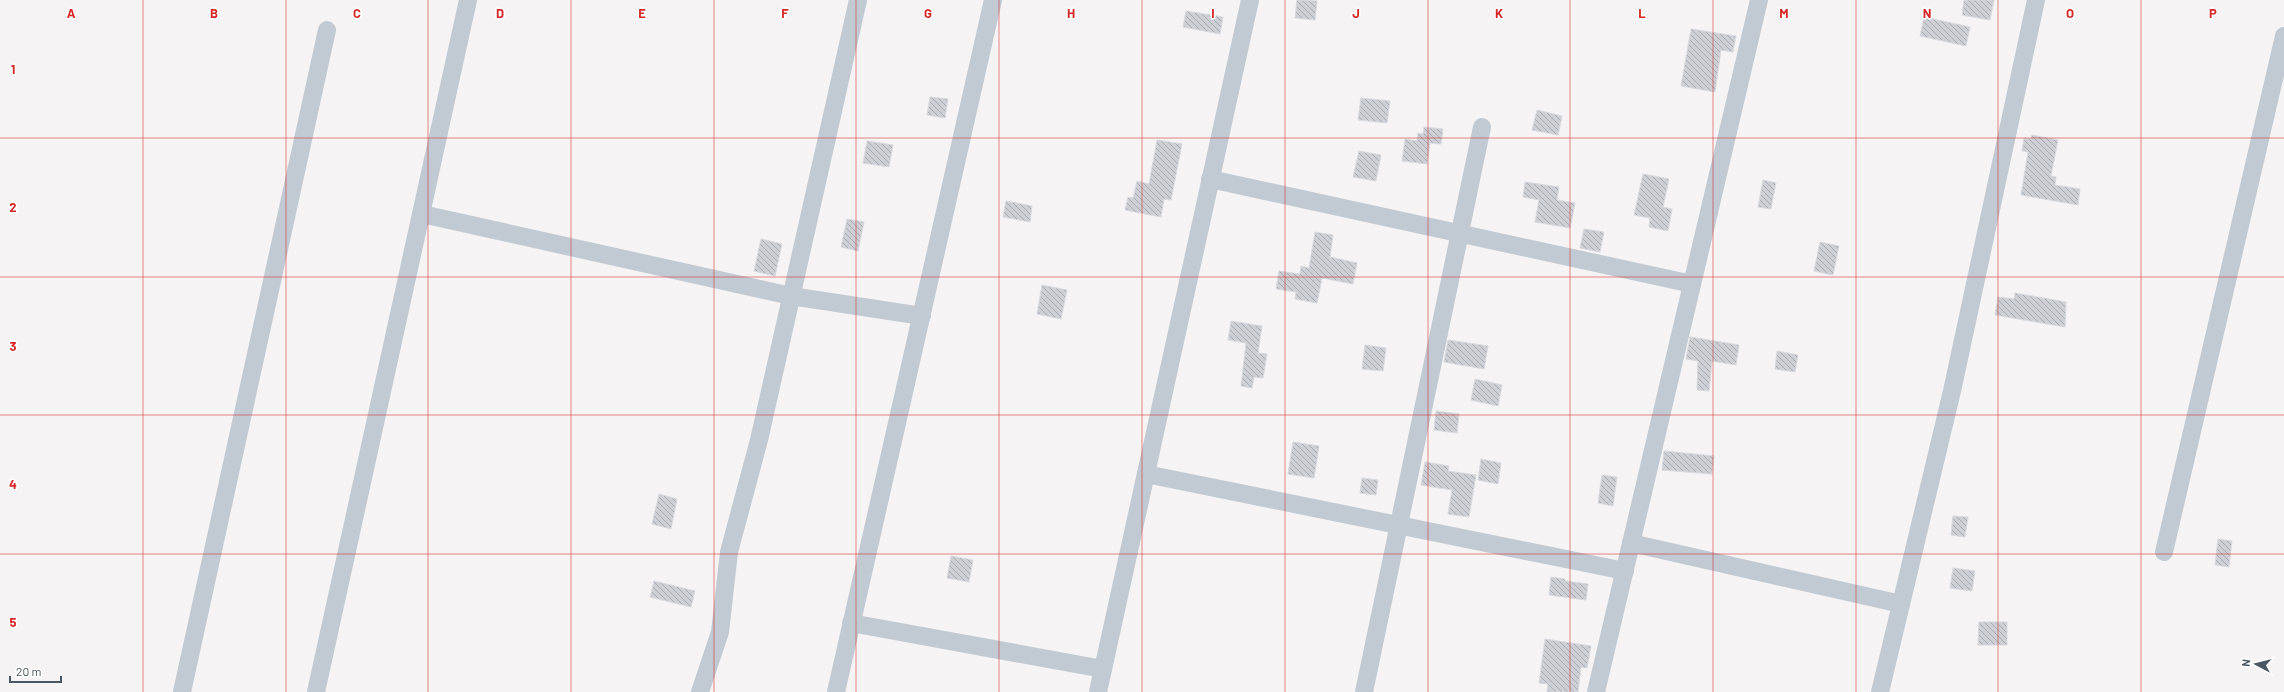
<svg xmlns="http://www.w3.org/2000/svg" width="2284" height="692" viewBox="0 0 2284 692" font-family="Barlow,sans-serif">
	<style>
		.building { fill: url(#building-back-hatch); stroke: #d7d9de }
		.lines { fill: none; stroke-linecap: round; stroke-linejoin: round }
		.minor { stroke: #c1cad2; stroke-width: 18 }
		.grid { fill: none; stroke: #d62828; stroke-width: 1; stroke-opacity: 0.55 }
		.grid-label { font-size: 13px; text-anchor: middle; font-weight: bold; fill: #d62828; stroke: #fff; stroke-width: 3; stroke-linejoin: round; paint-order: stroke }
	</style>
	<defs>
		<pattern id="building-back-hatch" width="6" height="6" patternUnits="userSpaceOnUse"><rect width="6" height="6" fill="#cdcfd5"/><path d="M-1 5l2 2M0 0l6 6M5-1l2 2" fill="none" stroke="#a8abb0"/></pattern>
	</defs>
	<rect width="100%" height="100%" fill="#f5f3f3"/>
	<g class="building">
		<polygon points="1297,0 1317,1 1315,20 1295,18"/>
		<polygon points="1964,0 1994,0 1990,20 1962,15"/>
		<polygon points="1186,11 1223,17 1220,34 1183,27"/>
		<polygon points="1924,17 1970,27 1966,46 1920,36"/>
		<polygon points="1691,29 1736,36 1733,52 1721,50 1715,92 1681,86"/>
		<polygon points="930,97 948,99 945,118 927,115"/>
		<polygon points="1361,98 1390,101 1387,123 1358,120"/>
		<polygon points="1537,110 1562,116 1558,135 1532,130"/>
		<polygon points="1424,127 1443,129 1441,144 1430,143 1427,164 1402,161 1405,139 1417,141 1418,133 1423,134"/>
		<polygon points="2032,135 2058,140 2051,176 2056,177 2055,185 2080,189 2078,205 2021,195 2028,152 2022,151 2024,138 2031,139"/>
		<polygon points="1157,140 1182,144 1171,200 1164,199 1161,217 1125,210 1128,197 1133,198 1137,181 1149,184"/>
		<polygon points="867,141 893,145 889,167 863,163"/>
		<polygon points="1359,151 1381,155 1376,181 1353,177"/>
		<polygon points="1643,174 1669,179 1663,207 1672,209 1668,231 1649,227 1650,218 1634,215"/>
		<polygon points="1763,180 1776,183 1771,209 1758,207"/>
		<polygon points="1525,182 1559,187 1557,200 1575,203 1570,228 1535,222 1539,200 1523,197"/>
		<polygon points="1006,201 1032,206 1030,222 1003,217"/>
		<polygon points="847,219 864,222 858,251 841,247"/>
		<polygon points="1584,229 1604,232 1600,252 1580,248"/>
		<polygon points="1315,232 1333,235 1330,257 1357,263 1353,284 1322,278 1317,303 1295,299 1296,292 1276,289 1279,271 1300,274 1301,266 1309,268"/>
		<polygon points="761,239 782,244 775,276 754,271"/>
		<polygon points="1820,242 1839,246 1833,275 1814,271"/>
		<polygon points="1042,285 1067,290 1061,319 1037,314"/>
		<polygon points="2015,293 2066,302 2065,327 1995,315 1998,297 2014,299"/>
		<polygon points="1231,321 1262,326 1258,353 1267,354 1263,378 1254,377 1252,388 1241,386 1246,343 1228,340"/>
		<polygon points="1690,337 1739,345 1736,365 1712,361 1709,391 1697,390 1698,361 1686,359"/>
		<polygon points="1448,340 1488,346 1484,369 1444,362"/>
		<polygon points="1365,345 1386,348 1383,371 1362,369"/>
		<polygon points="1777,351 1798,355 1795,372 1775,369"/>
		<polygon points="1475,379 1502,385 1498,406 1471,400"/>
		<polygon points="1436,411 1459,414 1457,433 1434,430"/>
		<polygon points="1293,442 1319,446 1314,478 1288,474"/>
		<polygon points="1664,451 1714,456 1712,474 1662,470"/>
		<polygon points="1481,459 1501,463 1498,484 1478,480"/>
		<polygon points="1425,462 1449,466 1448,471 1476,475 1469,517 1448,514 1452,490 1421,485"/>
		<polygon points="1602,475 1617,477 1613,506 1598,503"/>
		<polygon points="1362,478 1378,480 1376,495 1360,493"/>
		<polygon points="659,494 677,499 671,529 652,524"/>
		<polygon points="1953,516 1968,517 1965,537 1951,535"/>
		<polygon points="2218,539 2232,541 2229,567 2215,565"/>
		<polygon points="951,556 973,560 969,582 947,578"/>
		<polygon points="1953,568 1975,571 1972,591 1950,588"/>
		<polygon points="1551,577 1565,579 1565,581 1588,584 1586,600 1549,595"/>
		<polygon points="654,581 695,591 691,607 650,597"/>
		<polygon points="1979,622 2007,622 2007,645 1978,645"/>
		<polygon points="1545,639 1591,646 1587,668 1581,667 1578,692 1547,692 1548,684 1539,683"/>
	</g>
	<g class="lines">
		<g class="minor">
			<polyline points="1210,179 1692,284"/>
			<polyline points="422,214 791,296 922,316"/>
			<polyline points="1146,474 1625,571"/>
			<polyline points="1631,543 1901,604"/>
			<polyline points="2164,552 2284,36"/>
			<polyline points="851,623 1103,669"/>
			<polyline points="182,692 327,30"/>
			<polyline points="316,692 468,0"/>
			<polyline points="700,692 720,632 729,552 759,440 858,0"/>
			<polyline points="836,692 993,0"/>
			<polyline points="1098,692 1250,0"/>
			<polyline points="1364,692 1482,127"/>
			<polyline points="1596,692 1759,0"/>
			<polyline points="1880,692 1952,391 2036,0"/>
		</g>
	</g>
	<path class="grid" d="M143,0V692M286,0V692M428,0V692M571,0V692M714,0V692M856,0V692M999,0V692M1142,0V692M1285,0V692M1428,0V692M1570,0V692M1713,0V692M1856,0V692M1998,0V692M2141,0V692M0,138H2284M0,277H2284M0,415H2284M0,554H2284"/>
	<g class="grid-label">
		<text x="71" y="18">A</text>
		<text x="214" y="18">B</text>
		<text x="357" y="18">C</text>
		<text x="500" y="18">D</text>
		<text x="642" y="18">E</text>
		<text x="785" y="18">F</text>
		<text x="928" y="18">G</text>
		<text x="1071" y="18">H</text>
		<text x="1213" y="18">I</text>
		<text x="1356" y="18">J</text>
		<text x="1499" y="18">K</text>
		<text x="1642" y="18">L</text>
		<text x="1784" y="18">M</text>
		<text x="1927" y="18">N</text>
		<text x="2070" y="18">O</text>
		<text x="2213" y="18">P</text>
		<text x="13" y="74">1</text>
		<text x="13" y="212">2</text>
		<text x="13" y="351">3</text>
		<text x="13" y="489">4</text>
		<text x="13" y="627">5</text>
	</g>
	<g transform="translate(2256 664) rotate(277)" stroke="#ffffff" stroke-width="3" paint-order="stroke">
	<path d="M0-3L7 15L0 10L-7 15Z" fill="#4a5661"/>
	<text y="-6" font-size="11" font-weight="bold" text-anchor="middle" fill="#4a5661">N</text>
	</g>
	<path d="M10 676v6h51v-6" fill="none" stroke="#4a5661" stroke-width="2"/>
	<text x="16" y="676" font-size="12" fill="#4a5661" stroke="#ffffff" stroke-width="3" paint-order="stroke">20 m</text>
</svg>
